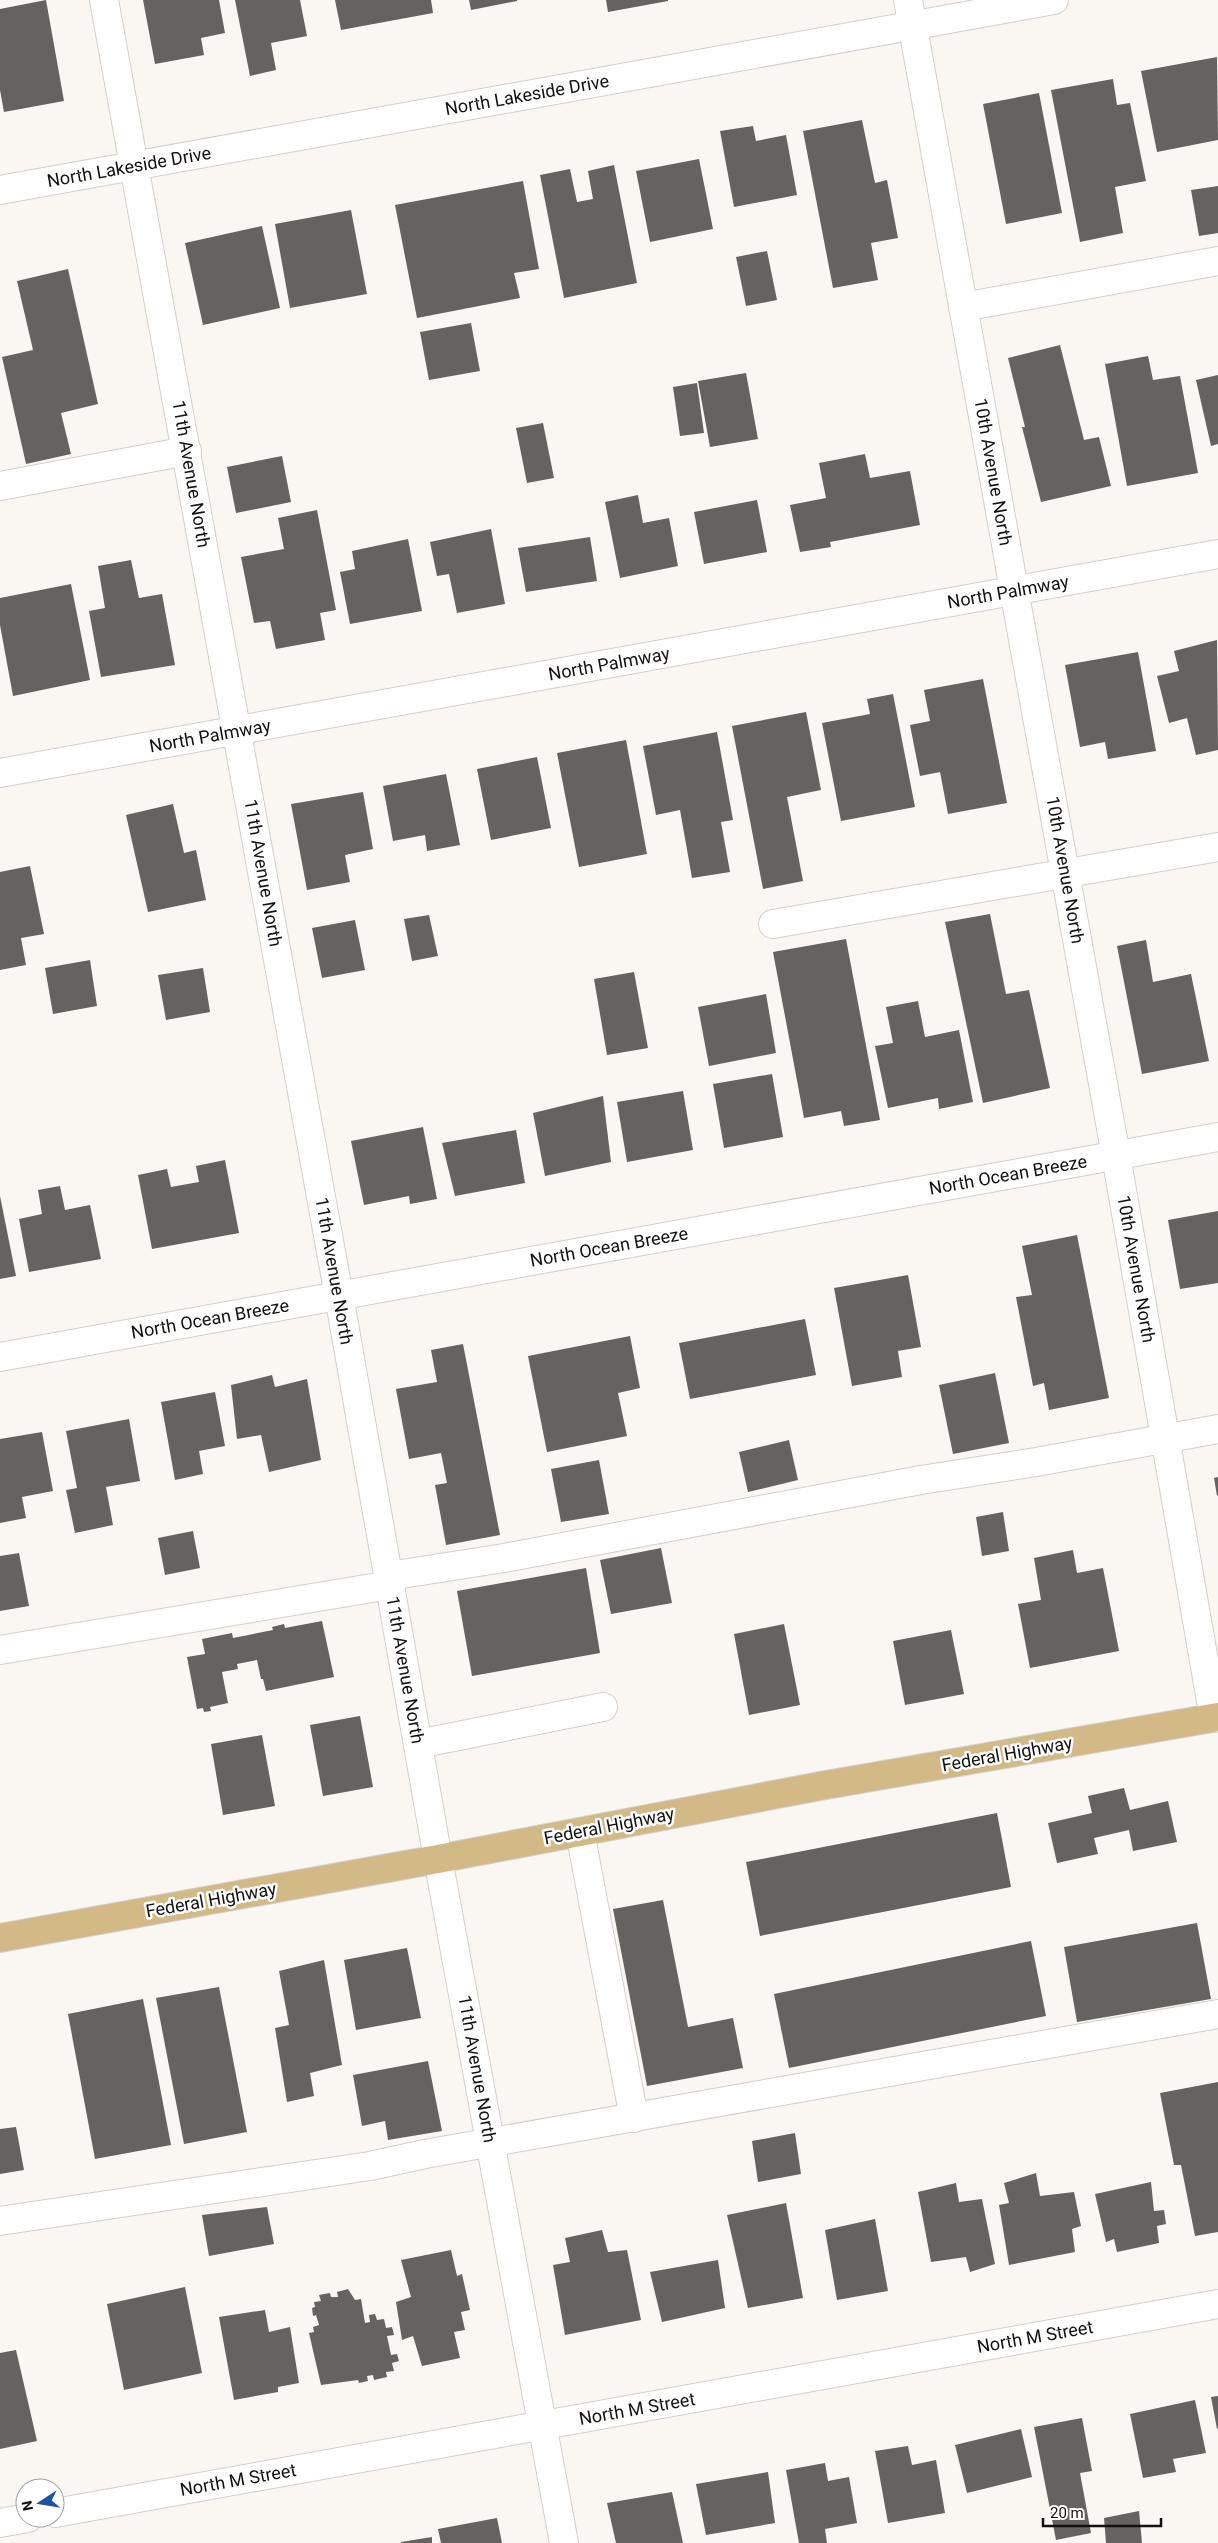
<svg xmlns="http://www.w3.org/2000/svg" width="1218" height="2543" viewBox="0 0 1218 2543" font-family="Roboto,sans-serif">
	<style>
		.building { fill: #65635f }
		.lines { fill: none; stroke-linecap: round; stroke-linejoin: round }
		.minor-casing { stroke: #d2cfcb; stroke-width: 30 }
		.major-casing { stroke: #d4d4d4; stroke-width: 30 }
		.minor { stroke: #fff; stroke-width: 28 }
		.major { stroke: #d2b986; stroke-width: 28 }
		.labels { text-anchor: middle; stroke-width: 5; stroke-linejoin: round; paint-order: stroke }
		.street-label { font-size: 18px; fill: #12110f; stroke: #fff }
	</style>
	<rect width="100%" height="100%" fill="#faf7f3"/>
	<g class="building">
		<polygon points="46,0 64,101 4,112 0,90 0,9"/>
		<polygon points="143,0 219,0 225,33 201,38 204,55 155,64"/>
		<polygon points="235,0 300,0 307,36 271,43 276,70 250,76"/>
		<polygon points="335,0 431,0 433,13 341,30"/>
		<polygon points="469,0 517,0 517,1 471,10"/>
		<polygon points="606,0 668,0 668,1 608,12"/>
		<polygon points="1217,57 1218,140 1157,152 1141,71"/>
		<polygon points="1113,79 1117,105 1130,103 1146,181 1115,187 1123,233 1080,242 1051,90"/>
		<polygon points="1039,93 1062,213 1006,224 983,104"/>
		<polygon points="862,120 875,183 887,180 898,238 871,243 878,280 833,288 803,131"/>
		<polygon points="753,126 756,141 786,135 797,195 734,207 720,131"/>
		<polygon points="699,159 713,229 650,242 636,171"/>
		<polygon points="614,165 637,283 564,298 540,175 570,169 577,202 593,199 588,171"/>
		<polygon points="523,181 539,269 514,273 520,298 417,318 395,205"/>
		<polygon points="1218,186 1218,233 1199,236 1191,190"/>
		<polygon points="351,210 367,294 290,308 275,224"/>
		<polygon points="262,226 280,308 203,325 185,243"/>
		<polygon points="767,251 777,300 746,306 736,257"/>
		<polygon points="68,269 98,404 61,413 71,454 26,464 2,357 33,350 17,281"/>
		<polygon points="471,323 480,371 429,380 420,332"/>
		<polygon points="1060,345 1084,440 1099,437 1111,486 1041,502 1022,427 1025,427 1008,358"/>
		<polygon points="1148,356 1153,380 1180,376 1198,473 1127,486 1105,364"/>
		<polygon points="746,373 758,439 710,447 698,381"/>
		<polygon points="1218,375 1218,444 1211,446 1196,380"/>
		<polygon points="697,383 704,433 680,436 673,387"/>
		<polygon points="543,423 554,478 527,483 516,428"/>
		<polygon points="865,454 870,478 910,471 920,525 830,542 831,547 800,552 790,505 826,498 819,463"/>
		<polygon points="282,456 291,502 236,513 227,467"/>
		<polygon points="638,495 643,523 669,518 678,566 620,578 605,502"/>
		<polygon points="757,500 767,552 704,564 694,512"/>
		<polygon points="317,510 336,610 320,613 325,640 276,649 270,621 254,623 241,557 284,549 278,518"/>
		<polygon points="491,529 505,604 457,613 449,574 437,576 430,542"/>
		<polygon points="590,537 597,581 526,592 518,548"/>
		<polygon points="408,539 422,611 350,624 340,572 355,569 352,551"/>
		<polygon points="131,560 139,598 162,594 175,665 101,677 89,611 105,608 98,566"/>
		<polygon points="71,584 90,680 13,696 0,625 0,598"/>
		<polygon points="1217,640 1218,750 1196,755 1187,718 1169,723 1157,676 1179,671 1174,651"/>
		<polygon points="1138,652 1156,751 1108,759 1105,742 1080,747 1065,665"/>
		<polygon points="983,679 1007,803 948,814 940,772 920,776 910,725 930,721 924,690"/>
		<polygon points="893,694 915,807 841,821 822,723 870,714 867,699"/>
		<polygon points="806,712 821,790 787,797 803,881 763,889 732,726"/>
		<polygon points="717,732 733,820 721,822 730,872 692,878 680,810 656,815 643,746"/>
		<polygon points="626,740 647,854 579,867 557,753"/>
		<polygon points="537,757 551,828 491,840 477,769"/>
		<polygon points="446,774 460,845 427,851 425,835 393,841 383,786"/>
		<polygon points="363,792 373,849 345,855 350,882 307,890 291,804"/>
		<polygon points="173,804 184,853 196,850 206,900 148,912 126,815"/>
		<polygon points="30,866 44,934 21,938 26,965 0,970 0,872"/>
		<polygon points="990,914 1006,994 1029,990 1050,1088 983,1103 945,922"/>
		<polygon points="429,915 438,956 412,961 404,919"/>
		<polygon points="355,920 365,970 322,978 312,928"/>
		<polygon points="846,939 880,1120 844,1126 841,1111 804,1118 773,952"/>
		<polygon points="1146,940 1153,982 1191,974 1209,1061 1142,1074 1117,946"/>
		<polygon points="90,960 97,1006 53,1014 45,968"/>
		<polygon points="203,968 210,1012 166,1020 158,975"/>
		<polygon points="634,972 648,1048 607,1055 594,979"/>
		<polygon points="766,994 776,1053 709,1066 698,1007"/>
		<polygon points="918,1001 925,1037 959,1030 973,1102 939,1109 938,1098 888,1108 875,1046 893,1043 886,1007"/>
		<polygon points="772,1074 783,1137 724,1148 713,1084"/>
		<polygon points="683,1091 693,1150 627,1162 617,1102"/>
		<polygon points="603,1096 611,1162 545,1176 533,1113"/>
		<polygon points="423,1127 437,1199 410,1204 409,1196 364,1205 351,1141"/>
		<polygon points="516,1130 525,1183 455,1196 442,1143"/>
		<polygon points="225,1160 239,1233 152,1249 138,1175 167,1169 171,1187 199,1182 196,1166"/>
		<polygon points="60,1186 65,1210 90,1205 101,1259 29,1272 19,1219 42,1214 38,1190"/>
		<polygon points="0,1196 16,1276 0,1279"/>
		<polygon points="1218,1211 1218,1283 1180,1289 1168,1220"/>
		<polygon points="1077,1235 1109,1398 1049,1410 1044,1383 1033,1386 1016,1297 1032,1295 1022,1246"/>
		<polygon points="908,1275 921,1347 898,1351 902,1377 852,1386 834,1288"/>
		<polygon points="805,1319 816,1375 690,1399 679,1343"/>
		<polygon points="630,1336 640,1388 618,1393 627,1436 547,1452 528,1356"/>
		<polygon points="463,1344 500,1535 446,1545 435,1485 447,1483 441,1453 409,1459 396,1389 437,1382 431,1350"/>
		<polygon points="995,1373 1009,1443 953,1454 939,1385"/>
		<polygon points="272,1375 275,1387 307,1379 321,1460 269,1472 261,1435 237,1439 231,1385"/>
		<polygon points="215,1392 225,1446 199,1451 203,1474 175,1480 161,1402"/>
		<polygon points="129,1419 140,1481 106,1487 113,1525 75,1533 66,1490 77,1488 66,1431"/>
		<polygon points="42,1432 53,1491 22,1497 26,1518 0,1523 0,1439"/>
		<polygon points="789,1440 798,1480 748,1492 739,1452"/>
		<polygon points="599,1460 609,1514 561,1522 551,1469"/>
		<polygon points="1218,1477 1218,1495 1217,1496 1214,1478"/>
		<polygon points="1003,1512 1009,1551 982,1556 976,1517"/>
		<polygon points="193,1531 200,1568 165,1575 158,1538"/>
		<polygon points="661,1548 672,1603 611,1614 600,1560"/>
		<polygon points="1073,1550 1077,1573 1103,1568 1119,1651 1030,1668 1018,1604 1041,1600 1034,1558"/>
		<polygon points="19,1553 29,1606 0,1611 0,1556"/>
		<polygon points="586,1568 600,1653 472,1676 457,1591"/>
		<polygon points="322,1621 334,1677 266,1691 263,1679 261,1679 257,1660 237,1664 238,1669 222,1672 228,1703 210,1707 211,1711 204,1712 203,1708 197,1709 187,1657 205,1654 202,1639 232,1633 233,1638 273,1630 272,1627 284,1624 285,1628"/>
		<polygon points="784,1624 800,1705 749,1715 734,1634"/>
		<polygon points="951,1630 964,1694 905,1705 893,1641"/>
		<polygon points="360,1716 373,1787 323,1796 310,1725"/>
		<polygon points="262,1735 275,1806 223,1815 211,1744"/>
		<polygon points="1124,1788 1130,1810 1168,1801 1177,1842 1133,1851 1129,1830 1094,1838 1098,1854 1057,1863 1048,1823 1092,1813 1088,1796"/>
		<polygon points="997,1813 1011,1887 760,1936 746,1862"/>
		<polygon points="663,1900 688,2027 733,2018 743,2068 647,2086 613,1909"/>
		<polygon points="1197,1923 1211,1999 1077,2022 1064,1947"/>
		<polygon points="1031,1941 1046,2016 789,2068 774,1994"/>
		<polygon points="407,1948 421,2018 356,2030 344,1960"/>
		<polygon points="324,1960 342,2065 310,2073 314,2096 287,2102 275,2028 289,2025 279,1971"/>
		<polygon points="219,1987 247,2132 184,2144 156,1998"/>
		<polygon points="143,1999 171,2145 95,2159 68,2014"/>
		<polygon points="428,2061 442,2131 388,2140 385,2121 362,2126 353,2075"/>
		<polygon points="1218,2082 1218,2232 1195,2236 1181,2165 1174,2165 1160,2093"/>
		<polygon points="16,2127 24,2170 0,2174 0,2129"/>
		<polygon points="795,2133 801,2174 758,2182 752,2141"/>
		<polygon points="1036,2173 1040,2196 1074,2192 1081,2226 1072,2229 1075,2252 1009,2265 999,2205 1009,2203 1004,2183"/>
		<polygon points="1151,2182 1154,2211 1164,2210 1166,2224 1157,2226 1159,2243 1117,2252 1114,2239 1106,2242 1095,2194"/>
		<polygon points="956,2183 959,2202 982,2199 995,2264 970,2272 966,2257 931,2262 918,2192"/>
		<polygon points="786,2203 803,2298 748,2308 727,2215"/>
		<polygon points="267,2207 274,2244 209,2256 202,2215"/>
		<polygon points="875,2219 888,2291 837,2300 825,2230"/>
		<polygon points="602,2230 608,2252 627,2250 641,2320 565,2335 553,2265 570,2262 565,2238"/>
		<polygon points="451,2250 457,2276 462,2274 470,2310 461,2312 465,2330 454,2332 460,2358 422,2366 413,2336 402,2340 396,2302 411,2297 401,2260"/>
		<polygon points="718,2260 725,2308 662,2322 650,2272"/>
		<polygon points="185,2287 202,2373 124,2390 107,2304"/>
		<polygon points="348,2289 355,2300 361,2299 365,2323 370,2322 369,2315 375,2314 377,2320 384,2319 386,2328 392,2327 394,2335 387,2336 391,2355 397,2354 399,2361 392,2363 394,2371 386,2372 387,2377 374,2380 373,2375 367,2376 368,2381 359,2383 358,2380 321,2385 309,2333 314,2332 313,2327 319,2325 316,2315 313,2316 312,2308 315,2307 314,2302 321,2301 319,2295 330,2293 331,2297 338,2297 337,2292"/>
		<polygon points="265,2310 269,2332 290,2327 299,2383 278,2387 278,2392 234,2400 219,2317"/>
		<polygon points="16,2350 37,2441 0,2449 0,2353"/>
		<polygon points="1218,2396 1218,2428 1217,2429 1211,2397"/>
		<polygon points="1195,2400 1206,2453 1173,2459 1176,2472 1143,2478 1130,2414"/>
		<polygon points="1082,2418 1092,2471 1080,2473 1091,2533 1056,2540 1034,2427"/>
		<polygon points="1021,2429 1032,2477 967,2493 955,2445"/>
		<polygon points="908,2446 912,2465 936,2460 945,2513 888,2523 875,2451"/>
		<polygon points="825,2463 828,2481 849,2477 857,2523 825,2529 827,2543 799,2543 786,2470"/>
		<polygon points="768,2472 775,2523 706,2535 696,2484"/>
		<polygon points="672,2492 683,2543 616,2543 607,2503"/>
		<polygon points="1139,2511 1142,2543 1106,2543 1104,2518"/>
		<polygon points="497,2518 502,2543 441,2543 438,2529"/>
		<polygon points="432,2537 432,2543 401,2543 401,2542"/>
	</g>
	<g class="lines">
		<defs>
			<g id="minor">
				<polyline points="104,0 339,1296 438,1859 564,2543"/>
				<polyline points="908,0 1116,1156 1214,1718"/>
				<polyline points="0,190 1054,0"/>
				<polyline points="963,307 1218,261"/>
				<polyline points="0,486 187,451"/>
				<polyline points="0,773 1218,554"/>
				<polyline points="773,924 1218,847"/>
				<polyline points="0,1357 1218,1137"/>
				<polyline points="389,1576 504,1558 921,1480 1036,1462 1218,1429"/>
				<polyline points="0,1650 390,1585"/>
				<polyline points="418,1744 603,1707"/>
				<polyline points="580,1832 634,2118"/>
				<polyline points="0,2221 370,2166 425,2154 1218,2014"/>
				<polyline points="55,2513 1218,2304"/>
				<polyline points="0,2523 28,2518"/>
			</g>
			<polyline id="major" points="0,1938 438,1859 820,1786 1218,1717"/>
		</defs>
		<use href="#minor" class="minor-casing"/>
		<use href="#major" class="major-casing"/>
		<use href="#minor" class="minor"/>
		<use href="#major" class="major"/>
	</g>
	<g class="labels">
		<g class="street-label">
			<text transform="translate(527 95) rotate(-10)" y="6">North Lakeside Drive</text>
			<text transform="translate(129 167) rotate(-10)" y="6">North Lakeside Drive</text>
			<text transform="translate(993 472) rotate(80)" y="6">10th Avenue North</text>
			<text transform="translate(191 474) rotate(80)" y="6">11th Avenue North</text>
			<text transform="translate(1008 592) rotate(-10)" y="6">North Palmway</text>
			<text transform="translate(609 664) rotate(-10)" y="6">North Palmway</text>
			<text transform="translate(210 736) rotate(-10)" y="6">North Palmway</text>
			<text transform="translate(1065 870) rotate(80)" y="6">10th Avenue North</text>
			<text transform="translate(263 873) rotate(80)" y="6">11th Avenue North</text>
			<text transform="translate(1008 1175) rotate(-10)" y="6">North Ocean Breeze</text>
			<text transform="translate(609 1247) rotate(-10)" y="6">North Ocean Breeze</text>
			<text transform="translate(1136 1269) rotate(80)" y="6">10th Avenue North</text>
			<text transform="translate(334 1271) rotate(80)" y="6">11th Avenue North</text>
			<text transform="translate(210 1319) rotate(-10)" y="6">North Ocean Breeze</text>
			<text transform="translate(405 1670) rotate(80)" y="6">11th Avenue North</text>
			<text transform="translate(1007 1754) rotate(-10)" y="6">Federal Highway</text>
			<text transform="translate(609 1826) rotate(-11)" y="6">Federal Highway</text>
			<text transform="translate(211 1900) rotate(-10)" y="6">Federal Highway</text>
			<text transform="translate(477 2069) rotate(80)" y="6">11th Avenue North</text>
			<text transform="translate(1035 2337) rotate(-10)" y="6">North M Street</text>
			<text transform="translate(637 2409) rotate(-10)" y="6">North M Street</text>
			<text transform="translate(238 2480) rotate(-10)" y="6">North M Street</text>
		</g>
	</g>
	<g transform="translate(40 2503) rotate(258)"><circle r="24" fill="#ffffff" stroke="#a0a09f"/>
	<path d="M0-4L9 19L0 12L-9 19Z" fill="#1b53a5"/>
	<text y="-8" font-size="14" font-weight="bold" text-anchor="middle" fill="#12110f">N</text>
	</g>
	<path d="M1043 2518v8h118v-8" fill="none" stroke="#12110f" stroke-width="2.5"/>
	<text x="1050" y="2518" font-size="15" fill="#12110f" stroke="#ffffff" stroke-width="4" paint-order="stroke">20 m</text>
</svg>
